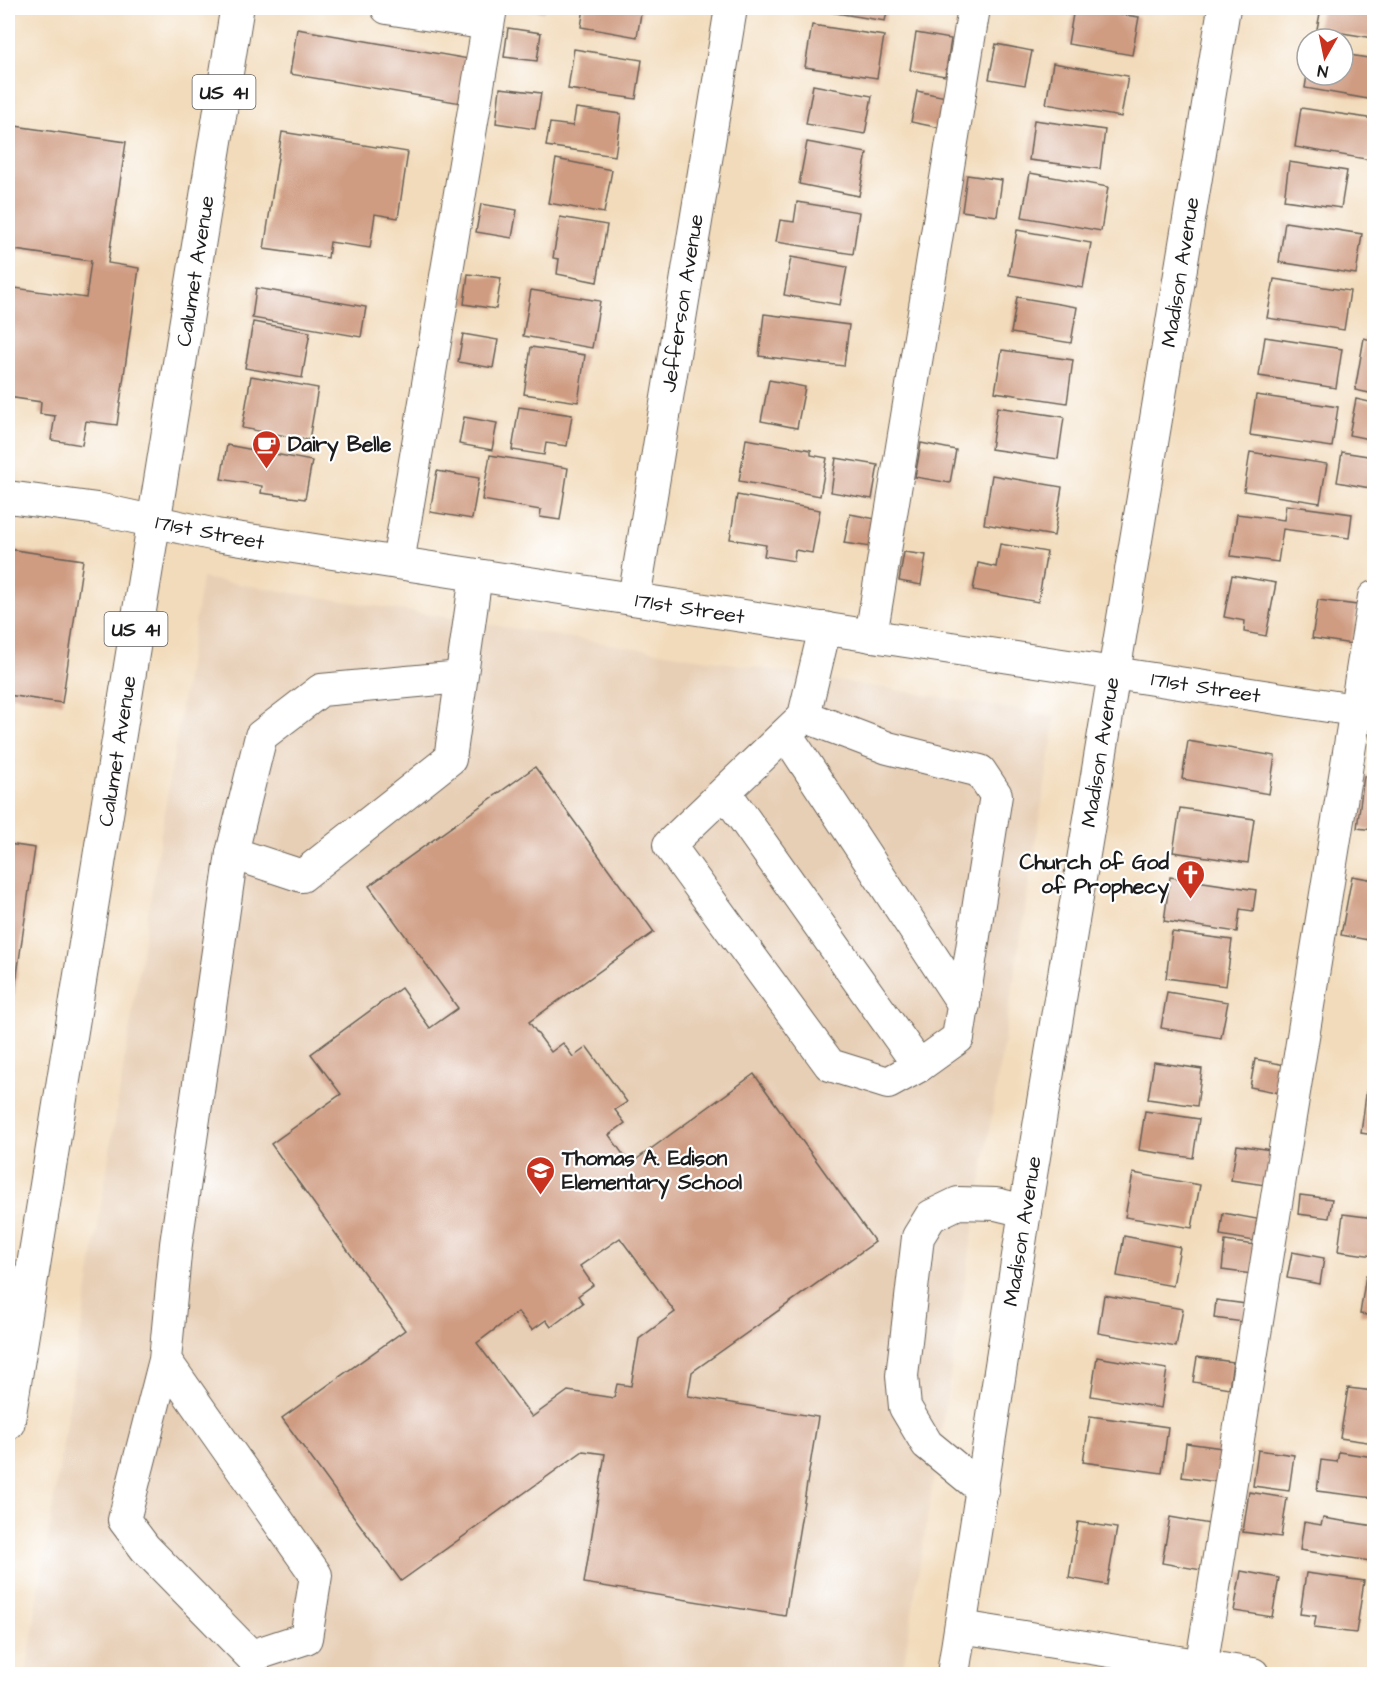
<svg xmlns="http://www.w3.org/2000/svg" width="1382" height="1682" viewBox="0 0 1382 1682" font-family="'Architects Daughter',sans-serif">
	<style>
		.built { fill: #e7cfb6 }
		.building { fill: #cf9b81; fill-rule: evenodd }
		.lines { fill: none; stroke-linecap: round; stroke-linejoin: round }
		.minor-casing { stroke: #675f54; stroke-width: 34 }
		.major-casing { stroke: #675f54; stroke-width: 35 }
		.minor { stroke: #fff; stroke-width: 32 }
		.major { stroke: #fff; stroke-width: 33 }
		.labels { text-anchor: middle; stroke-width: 4.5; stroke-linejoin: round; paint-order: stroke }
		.shield { fill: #fff; stroke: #606060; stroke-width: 1.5 }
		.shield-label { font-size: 20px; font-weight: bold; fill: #1c1c1c }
		.street-label { font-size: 21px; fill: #1c1c1c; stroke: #fff }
		.poi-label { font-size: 21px; font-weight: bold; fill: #1c1c1c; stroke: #fff; text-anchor: start }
	</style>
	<rect width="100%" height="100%" fill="#fff"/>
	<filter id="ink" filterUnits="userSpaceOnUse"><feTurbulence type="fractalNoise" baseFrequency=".0167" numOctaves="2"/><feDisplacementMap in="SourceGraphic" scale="12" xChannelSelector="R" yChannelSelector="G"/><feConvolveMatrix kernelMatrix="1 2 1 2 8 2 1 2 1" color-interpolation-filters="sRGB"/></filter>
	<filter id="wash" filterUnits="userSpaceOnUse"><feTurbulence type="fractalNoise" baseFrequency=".008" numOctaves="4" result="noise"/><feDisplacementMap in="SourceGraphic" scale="24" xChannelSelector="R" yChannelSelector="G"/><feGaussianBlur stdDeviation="1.35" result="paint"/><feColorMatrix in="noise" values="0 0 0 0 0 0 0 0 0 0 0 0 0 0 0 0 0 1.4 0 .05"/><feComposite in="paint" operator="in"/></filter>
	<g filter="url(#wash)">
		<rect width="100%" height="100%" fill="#f2dbbb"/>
		<polygon class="built" points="202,578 1056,716 902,1674 26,1674"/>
		<g id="blocks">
			<g class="building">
				<polygon points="524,8 545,8 544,12"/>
				<polygon points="584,8 642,8 637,37 581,27"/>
				<polygon points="818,8 888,8 885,21 818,10"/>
				<polygon points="1074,8 1139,17 1132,55 1068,44"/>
				<polygon points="1321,8 1374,8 1374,38 1317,29"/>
				<polygon points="812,25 884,36 877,78 805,67"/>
				<polygon points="508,28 541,33 537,61 504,57"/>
				<polygon points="297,29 469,59 461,103 290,74"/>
				<polygon points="916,33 951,39 945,76 910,70"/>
				<polygon points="996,44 1032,51 1025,85 989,79"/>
				<polygon points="574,49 642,60 636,99 568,89"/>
				<polygon points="1343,54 1374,59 1374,100 1305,88 1307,75 1343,75"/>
				<polygon points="1053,63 1128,76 1121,117 1046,104"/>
				<polygon points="813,85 872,96 865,134 806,124"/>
				<polygon points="500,88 541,93 535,129 496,123"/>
				<polygon points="917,91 946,97 941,128 911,122"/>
				<polygon points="576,108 621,114 615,156 546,146 550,123 573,126"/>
				<polygon points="1301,108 1374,119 1374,139 1371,160 1295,147"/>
				<polygon points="1034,120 1105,130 1100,169 1029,160"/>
				<polygon points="8,125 126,142 108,263 139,268 117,425 86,421 82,445 51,440 55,416 40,414 41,402 8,397 8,287 86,298 91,261 8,249"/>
				<polygon points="282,132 408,152 398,218 375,214 370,248 330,242 328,258 264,249"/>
				<polygon points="807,142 867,153 859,196 799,184"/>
				<polygon points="556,159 612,170 604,213 548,203"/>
				<polygon points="1289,162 1347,171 1341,208 1284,200"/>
				<polygon points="1030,173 1108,187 1101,231 1022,217"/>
				<polygon points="967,175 1002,180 997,216 962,211"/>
				<polygon points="797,202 859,212 853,254 776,242 780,220 794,222"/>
				<polygon points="481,204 517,210 512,238 476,232"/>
				<polygon points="560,217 607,225 597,282 557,274 559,259 553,258"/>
				<polygon points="1285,222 1362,234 1356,274 1279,262"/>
				<polygon points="1017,230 1091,243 1083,288 1009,275"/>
				<polygon points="791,257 847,267 840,305 784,295"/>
				<polygon points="468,274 501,278 496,309 464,304"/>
				<polygon points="1274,279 1350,291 1344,330 1267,318"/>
				<polygon points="256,288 366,307 361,337 252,318"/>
				<polygon points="531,290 600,301 592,348 523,336"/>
				<polygon points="1017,297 1077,307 1071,343 1011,333"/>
				<polygon points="764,314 849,325 844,366 759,356"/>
				<polygon points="253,322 310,332 302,378 245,368"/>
				<polygon points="463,334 498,340 493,368 458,362"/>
				<polygon points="1265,337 1342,349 1336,388 1259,376"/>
				<polygon points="1364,338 1374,341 1374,394 1355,390"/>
				<polygon points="531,347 585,355 578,402 524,394"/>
				<polygon points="1002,350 1073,360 1067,403 995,392"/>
				<polygon points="251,376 318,388 309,440 242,428"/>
				<polygon points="769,380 805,387 797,428 761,421"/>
				<polygon points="1256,395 1338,407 1332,447 1250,435"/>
				<polygon points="1356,399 1374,403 1374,440 1349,435"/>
				<polygon points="519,407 572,415 567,446 546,443 544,455 512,450"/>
				<polygon points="997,407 1064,417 1058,459 991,449"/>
				<polygon points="464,417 497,423 492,450 459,444"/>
				<polygon points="746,439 811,450 811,455 827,458 820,496 739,481"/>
				<polygon points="921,443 956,450 950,483 915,477"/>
				<polygon points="227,445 312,461 305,499 261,493 262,486 221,479"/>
				<polygon points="1250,452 1327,464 1320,503 1244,491"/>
				<polygon points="1342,452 1374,457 1370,488 1337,482"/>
				<polygon points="490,455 568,468 560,520 540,517 541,510 482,500"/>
				<polygon points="836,458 878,465 872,499 831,492"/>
				<polygon points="437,471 479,478 472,519 430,512"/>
				<polygon points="992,475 1062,487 1054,536 984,524"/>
				<polygon points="737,495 820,510 812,553 795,550 794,561 764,556 766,545 730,539"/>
				<polygon points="1286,505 1352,514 1349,538 1283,529 1278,562 1231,556 1237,514 1284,520"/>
				<polygon points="850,514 876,519 871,547 844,543"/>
				<polygon points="1000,544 1047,552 1038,602 973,590 978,563 996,567"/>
				<polygon points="8,549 83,560 62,703 8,695"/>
				<polygon points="904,552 926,555 921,585 899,581"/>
				<polygon points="1232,575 1276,583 1266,636 1244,632 1245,621 1224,617"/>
				<polygon points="1318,600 1357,605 1352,644 1312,638"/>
				<polygon points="1188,741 1275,756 1269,794 1182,779"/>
				<path d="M535,767L654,932L529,1022L551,1052L563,1043L573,1057L587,1047L627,1102L615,1110L625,1123L609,1135L630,1164L754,1074L875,1242L692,1372L688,1396L818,1417L785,1616L584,1583L605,1454L583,1451L401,1581L282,1418L405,1330L271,1144L341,1094L311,1054L401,988L430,1028L458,1008L369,886ZM620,1238L675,1312L639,1339L631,1386L617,1384L614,1398L568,1391L532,1417L477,1343L518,1312L532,1330L546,1320L551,1327L583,1303L578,1296L593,1285L580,1266Z"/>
				<polygon points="1364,776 1374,777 1374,830 1357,828"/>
				<polygon points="1180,808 1254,819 1248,863 1173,852"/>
				<polygon points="8,844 35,848 14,996 8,995"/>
				<polygon points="1352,876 1374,880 1374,941 1341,935"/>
				<polygon points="1170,877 1256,890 1253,911 1240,909 1237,932 1164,921"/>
				<polygon points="1172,932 1232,940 1226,986 1166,978"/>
				<polygon points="1167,992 1228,1002 1221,1038 1161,1028"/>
				<polygon points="1255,1059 1285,1065 1280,1093 1250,1087"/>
				<polygon points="1154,1062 1202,1069 1197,1106 1148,1099"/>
				<polygon points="1367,1087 1374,1088 1374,1135 1361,1133"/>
				<polygon points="1145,1111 1199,1119 1193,1158 1139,1150"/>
				<polygon points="1237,1145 1271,1150 1265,1185 1231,1180"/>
				<polygon points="1133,1173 1200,1185 1192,1228 1125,1217"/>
				<polygon points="1300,1195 1332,1199 1329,1218 1298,1214"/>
				<polygon points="1223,1213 1257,1219 1254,1241 1220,1235"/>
				<polygon points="1343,1214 1374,1218 1374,1256 1338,1251"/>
				<polygon points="1124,1236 1180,1247 1173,1286 1117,1276"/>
				<polygon points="1225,1241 1255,1245 1252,1274 1222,1270"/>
				<polygon points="1292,1252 1324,1258 1320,1284 1287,1278"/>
				<polygon points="1366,1275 1374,1276 1374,1316 1360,1314"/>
				<polygon points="1104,1295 1183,1309 1176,1347 1098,1333"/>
				<polygon points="1216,1300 1246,1304 1243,1322 1214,1318"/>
				<polygon points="1097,1357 1167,1369 1161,1408 1091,1396"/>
				<polygon points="1197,1357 1233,1362 1229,1388 1193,1382"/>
				<polygon points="1348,1388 1374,1391 1374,1443 1340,1438"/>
				<polygon points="1090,1416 1168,1427 1162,1473 1083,1462"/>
				<polygon points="1186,1443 1222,1448 1217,1482 1182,1477"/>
				<polygon points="1258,1450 1294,1455 1289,1491 1253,1486"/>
				<polygon points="1339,1452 1374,1457 1374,1498 1317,1491 1321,1460 1337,1462"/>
				<polygon points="1249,1492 1287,1498 1281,1537 1243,1532"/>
				<polygon points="1170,1517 1210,1524 1201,1570 1162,1563"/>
				<polygon points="1323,1518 1374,1526 1370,1561 1300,1550 1304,1522 1321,1525"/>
				<polygon points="1078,1522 1117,1528 1107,1585 1069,1578"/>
				<polygon points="1241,1571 1279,1578 1272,1617 1234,1611"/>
				<polygon points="1306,1573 1364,1581 1356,1633 1314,1628 1316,1616 1300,1614"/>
			</g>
		</g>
	</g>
	<g filter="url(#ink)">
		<use href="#blocks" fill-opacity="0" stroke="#675f54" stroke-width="1.5"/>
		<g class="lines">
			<defs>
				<g id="minor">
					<polyline points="387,8 488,24"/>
					<polyline points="8,497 97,509 216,535 1374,713"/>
					<polyline points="398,563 491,8"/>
					<polyline points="634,599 731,8"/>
					<polyline points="871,636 974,8"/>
					<polyline points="804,716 888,748 980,771 996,795 958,1038 919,1066 888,1083 830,1065 669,845 804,716 825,628"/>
					<polyline points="786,734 964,1005"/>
					<polyline points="725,792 919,1066"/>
					<polyline points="232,853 302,876 450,759 476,575"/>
					<polyline points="165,1360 316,1575 306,1638 251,1656 145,1548 124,1520 165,1360 176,1244 232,853 261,736 321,690 461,677"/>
					<polyline points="983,1490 927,1444 905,1407 902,1376 918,1237 931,1216 958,1203 996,1204 1025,1211"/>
					<polyline points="961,1627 1253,1674"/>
					<polyline points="953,1674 1025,1211 1224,8"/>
					<polyline points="1200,1674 1374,597"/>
				</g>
				<polyline id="major" points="8,1423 237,8"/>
			</defs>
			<use href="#minor" class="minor-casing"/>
			<use href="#major" class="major-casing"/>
			<use href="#minor" class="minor"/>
			<use href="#major" class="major"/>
		</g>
	</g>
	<defs>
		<symbol id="cafe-pin" viewBox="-11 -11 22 30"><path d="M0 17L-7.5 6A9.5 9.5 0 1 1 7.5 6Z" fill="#c8321e" stroke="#fff"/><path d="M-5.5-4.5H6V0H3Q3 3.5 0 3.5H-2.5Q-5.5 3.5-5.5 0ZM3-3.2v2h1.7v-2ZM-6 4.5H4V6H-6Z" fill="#fff"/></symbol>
		<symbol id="church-pin" viewBox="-11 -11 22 30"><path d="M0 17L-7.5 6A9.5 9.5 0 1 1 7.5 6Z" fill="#c8321e" stroke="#fff"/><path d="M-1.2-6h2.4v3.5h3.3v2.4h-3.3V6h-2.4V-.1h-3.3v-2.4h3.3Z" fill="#fff"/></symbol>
		<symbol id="school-pin" viewBox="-11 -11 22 30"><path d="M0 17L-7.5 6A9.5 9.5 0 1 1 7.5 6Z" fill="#c8321e" stroke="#fff"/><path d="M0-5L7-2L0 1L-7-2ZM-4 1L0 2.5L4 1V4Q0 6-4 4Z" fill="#fff"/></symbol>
	</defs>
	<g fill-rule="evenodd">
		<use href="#cafe-pin" x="250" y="428" width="33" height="45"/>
		<use href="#church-pin" x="1174" y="858" width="33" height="45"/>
		<use href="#school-pin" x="524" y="1154" width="33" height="45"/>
	</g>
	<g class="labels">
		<g class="shield">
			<rect x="192.5" y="75" width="63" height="34" rx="4.5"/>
			<rect x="104.5" y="612" width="63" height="34" rx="4.5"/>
		</g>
		<g class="shield-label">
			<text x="224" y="99">US 41</text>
			<text x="136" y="636">US 41</text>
		</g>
		<g class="street-label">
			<text transform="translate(195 271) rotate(-81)" y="7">Calumet Avenue</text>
			<text transform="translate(1180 272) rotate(-81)" y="7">Madison Avenue</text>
			<text transform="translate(682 303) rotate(-81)" y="7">Jefferson Avenue</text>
			<text transform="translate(210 532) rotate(11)" y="7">171st Street</text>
			<text transform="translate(690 608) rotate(9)" y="7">171st Street</text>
			<text transform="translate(1206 687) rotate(9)" y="7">171st Street</text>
			<text transform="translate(117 751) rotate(-81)" y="7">Calumet Avenue</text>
			<text transform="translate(1100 752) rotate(-81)" y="7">Madison Avenue</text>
			<text transform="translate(1022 1231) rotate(-81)" y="7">Madison Avenue</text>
		</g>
		<g class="poi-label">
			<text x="288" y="451">Dairy Belle</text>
			<text x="1169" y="869" text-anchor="end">Church of God<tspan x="1169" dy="24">of Prophecy</tspan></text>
			<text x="562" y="1165">Thomas A. Edison<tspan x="562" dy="24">Elementary School</tspan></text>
		</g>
	</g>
	<rect width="1382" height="1682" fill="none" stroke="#fff" stroke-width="30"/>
	<g transform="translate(1325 57) rotate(189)"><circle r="28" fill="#ffffff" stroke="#a4a4a4" stroke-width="1.5"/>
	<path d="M0-4.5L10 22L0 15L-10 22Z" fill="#c8321e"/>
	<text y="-9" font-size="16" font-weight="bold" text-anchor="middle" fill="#1c1c1c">N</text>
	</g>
</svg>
